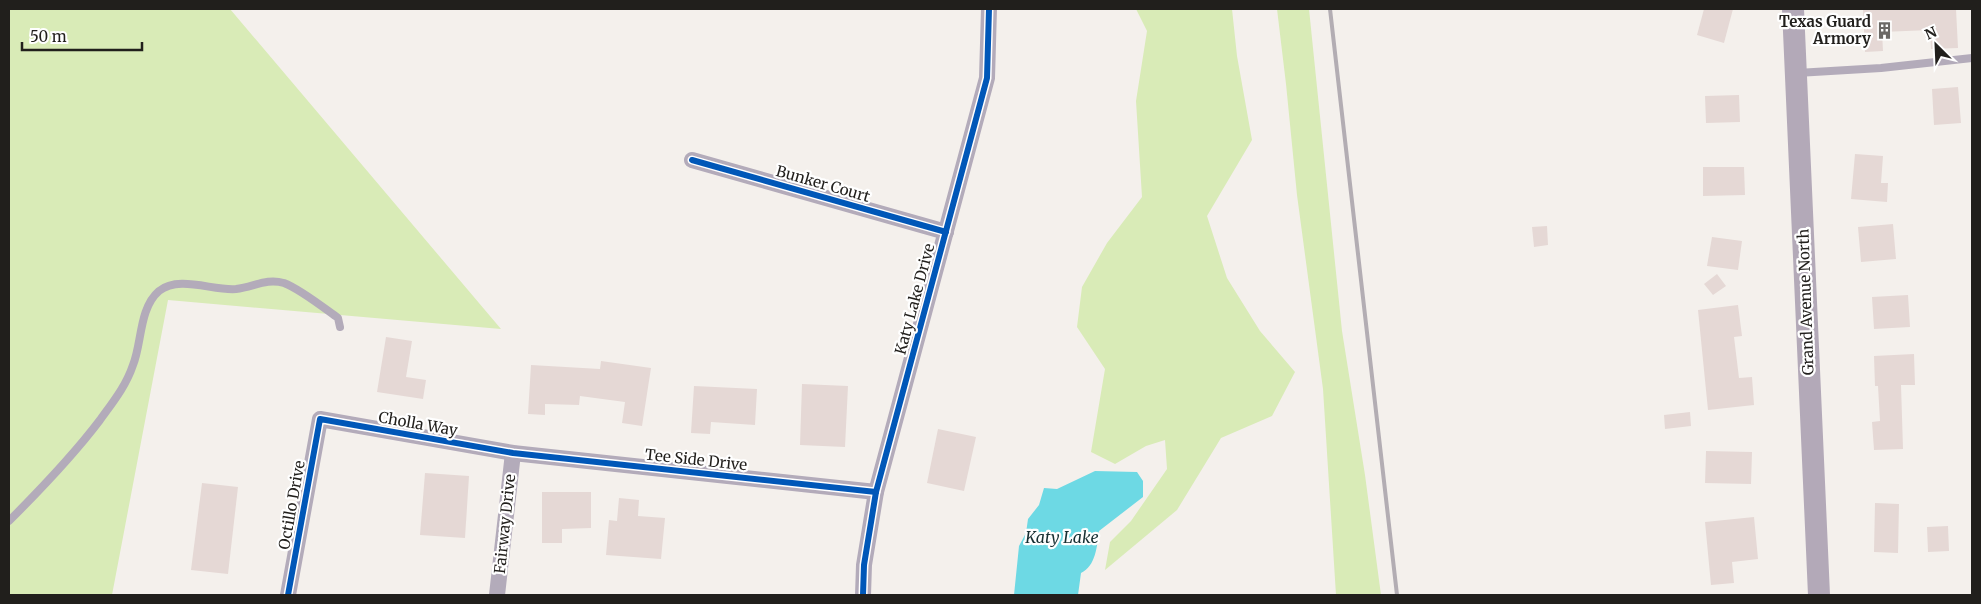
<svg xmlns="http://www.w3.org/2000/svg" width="1981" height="604" viewBox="0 0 1981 604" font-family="Merriweather,serif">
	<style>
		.green { fill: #d9ebb7 }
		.water { fill: #6dd9e4 }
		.building { fill: #e5d8d5 }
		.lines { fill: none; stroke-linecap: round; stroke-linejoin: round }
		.lane { stroke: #b3abba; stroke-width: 8 }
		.street { stroke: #b3abba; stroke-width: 16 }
		.secondary { stroke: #b3a9b8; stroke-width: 22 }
		.rail { stroke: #b3adb3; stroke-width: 4 }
		.cycleway-casing { stroke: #fff; stroke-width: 9 }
		.cycleway { stroke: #0057b8; stroke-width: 6 }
		.labels { text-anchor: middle; stroke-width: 4.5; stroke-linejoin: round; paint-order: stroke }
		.poi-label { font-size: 15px; font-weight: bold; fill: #211f1c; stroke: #fff; text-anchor: end }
		.street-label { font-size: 15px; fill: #211f1c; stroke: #fff }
		.water-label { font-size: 16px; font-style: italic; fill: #162f32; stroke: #fff }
	</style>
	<rect width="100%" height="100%" fill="#f4f0ec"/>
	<g class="green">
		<polygon points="9,9 230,9 501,329 168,300 112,595 9,595"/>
		<polygon points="1136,9 1232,9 1237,56 1252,140 1207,216 1227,278 1260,331 1295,372 1272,416 1221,438 1177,510 1105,570 1110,542 1131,521 1167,469 1165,440 1146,446 1115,464 1091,452 1105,369 1077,327 1082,287 1107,243 1142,197 1136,101 1147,31"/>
		<polygon points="1277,9 1309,9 1342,331 1365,475 1381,595 1336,595 1323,389 1297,195 1286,84"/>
	</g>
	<path class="water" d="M1095,471L1137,472L1143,481V497L1099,531C1097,546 1096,566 1081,573L1078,595H1014L1019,546L1026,533L1028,519L1039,505L1044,488L1057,489Z"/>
	<g class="building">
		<polygon points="1704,9 1733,9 1724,43 1697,35"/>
		<polygon points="1863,9 1956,9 1958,48 1931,49 1930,30 1882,32 1883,51 1865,52"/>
		<polygon points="1958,87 1961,123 1934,125 1932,89"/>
		<polygon points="1739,95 1740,122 1706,123 1705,96"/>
		<polygon points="1855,154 1883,156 1881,183 1888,183 1887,202 1851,199"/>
		<polygon points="1703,167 1744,167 1745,195 1703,196"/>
		<polygon points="1893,224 1896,259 1861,262 1858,227"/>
		<polygon points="1547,226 1548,245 1534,247 1532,227"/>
		<polygon points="1712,237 1742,241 1738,270 1707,266"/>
		<polygon points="1717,274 1726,286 1713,295 1704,284"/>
		<polygon points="1908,295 1910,327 1874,329 1872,297"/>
		<polygon points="1738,305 1742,336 1734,337 1739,378 1752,377 1754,405 1708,410 1698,310"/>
		<polygon points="386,337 412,341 406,377 426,380 423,399 377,392"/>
		<polygon points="1914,354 1915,385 1901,385 1903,449 1874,450 1872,422 1880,421 1878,386 1875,386 1874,356"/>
		<polygon points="601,361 651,368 642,426 622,423 625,402 580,396 579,405 545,404 545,415 528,414 531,365 600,369"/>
		<polygon points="802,384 848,386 845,447 800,445"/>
		<polygon points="694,386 757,389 755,425 711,422 710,434 691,433"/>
		<polygon points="1690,412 1691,426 1665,429 1664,415"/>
		<polygon points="938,429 976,437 964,491 927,483"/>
		<polygon points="1706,451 1752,452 1751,484 1705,483"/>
		<polygon points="425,473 469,476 465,538 420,535"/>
		<polygon points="202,483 238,487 228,574 191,570"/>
		<polygon points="542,492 591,492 591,528 562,529 562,543 542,543"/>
		<polygon points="619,498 639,500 638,516 665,518 661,559 606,555 609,520 617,521"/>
		<polygon points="1875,503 1899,504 1898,553 1874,552"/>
		<polygon points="1754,517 1758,559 1732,562 1734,583 1711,585 1705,522"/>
		<polygon points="1948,526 1949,551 1928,552 1927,527"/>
	</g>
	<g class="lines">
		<g class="lane">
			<polyline points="1797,73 1881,68 1972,58"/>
			<path d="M9,521C41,489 72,457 100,420C113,402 126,386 133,365C142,343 139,308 159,291C179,275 213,291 236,289C254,287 266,278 284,283C300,289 324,308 338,318L340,327"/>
		</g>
		<g class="street">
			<polyline points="692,160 946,232"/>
			<polyline points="288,595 320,419 513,453 876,492"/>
			<polyline points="497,595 513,453"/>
			<polyline points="863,595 864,565 876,492 987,78 989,9"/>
		</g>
		<polyline class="secondary" points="1793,9 1819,595"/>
		<polyline class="rail" points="1330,9 1397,595"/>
		<defs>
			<g id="cycleway">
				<polyline points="692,160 946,232"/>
				<polyline points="288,595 320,419 513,453 876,492"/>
				<polyline points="863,595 864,565 876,492 987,78 989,9"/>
			</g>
		</defs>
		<use href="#cycleway" class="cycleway-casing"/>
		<use href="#cycleway" class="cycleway"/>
	</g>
	<defs>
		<symbol id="building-bare" viewBox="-9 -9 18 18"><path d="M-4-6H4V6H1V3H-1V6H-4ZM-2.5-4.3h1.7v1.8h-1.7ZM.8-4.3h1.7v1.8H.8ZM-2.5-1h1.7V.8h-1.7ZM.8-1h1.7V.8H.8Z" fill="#6b6865" stroke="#fff" stroke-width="2.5" paint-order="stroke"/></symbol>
	</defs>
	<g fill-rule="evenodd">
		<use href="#building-bare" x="1872" y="18" width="25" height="25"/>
	</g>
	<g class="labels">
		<g class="poi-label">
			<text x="1871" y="27">Texas Guard<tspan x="1871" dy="17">Armory</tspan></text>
		</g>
		<g class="street-label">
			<text transform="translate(823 184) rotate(16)" y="5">Bunker Court</text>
			<text transform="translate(915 299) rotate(-75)" y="5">Katy Lake Drive</text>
			<text transform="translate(1806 302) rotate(-92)" y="5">Grand Avenue North</text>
			<text transform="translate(418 424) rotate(10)" y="5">Cholla Way</text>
			<text transform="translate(696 460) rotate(6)" y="5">Tee Side Drive</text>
			<text transform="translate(292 505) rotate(-80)" y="5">Octillo Drive</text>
			<text transform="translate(505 524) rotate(-84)" y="5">Fairway Drive</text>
		</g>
		<g class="water-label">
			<text x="1062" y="543">Katy Lake</text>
		</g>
	</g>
	<rect width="1981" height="604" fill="none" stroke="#211f1c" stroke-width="20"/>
	<g transform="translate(1936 45) rotate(336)" stroke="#ffffff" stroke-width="4" paint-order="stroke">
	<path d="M0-4L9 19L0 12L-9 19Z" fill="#211f1c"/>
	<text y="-8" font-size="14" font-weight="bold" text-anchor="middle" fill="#211f1c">N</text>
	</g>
	<path d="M22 42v8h120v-8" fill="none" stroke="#211f1c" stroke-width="2.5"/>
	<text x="30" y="42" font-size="15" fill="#211f1c" stroke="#ffffff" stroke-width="4" paint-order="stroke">50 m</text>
</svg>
